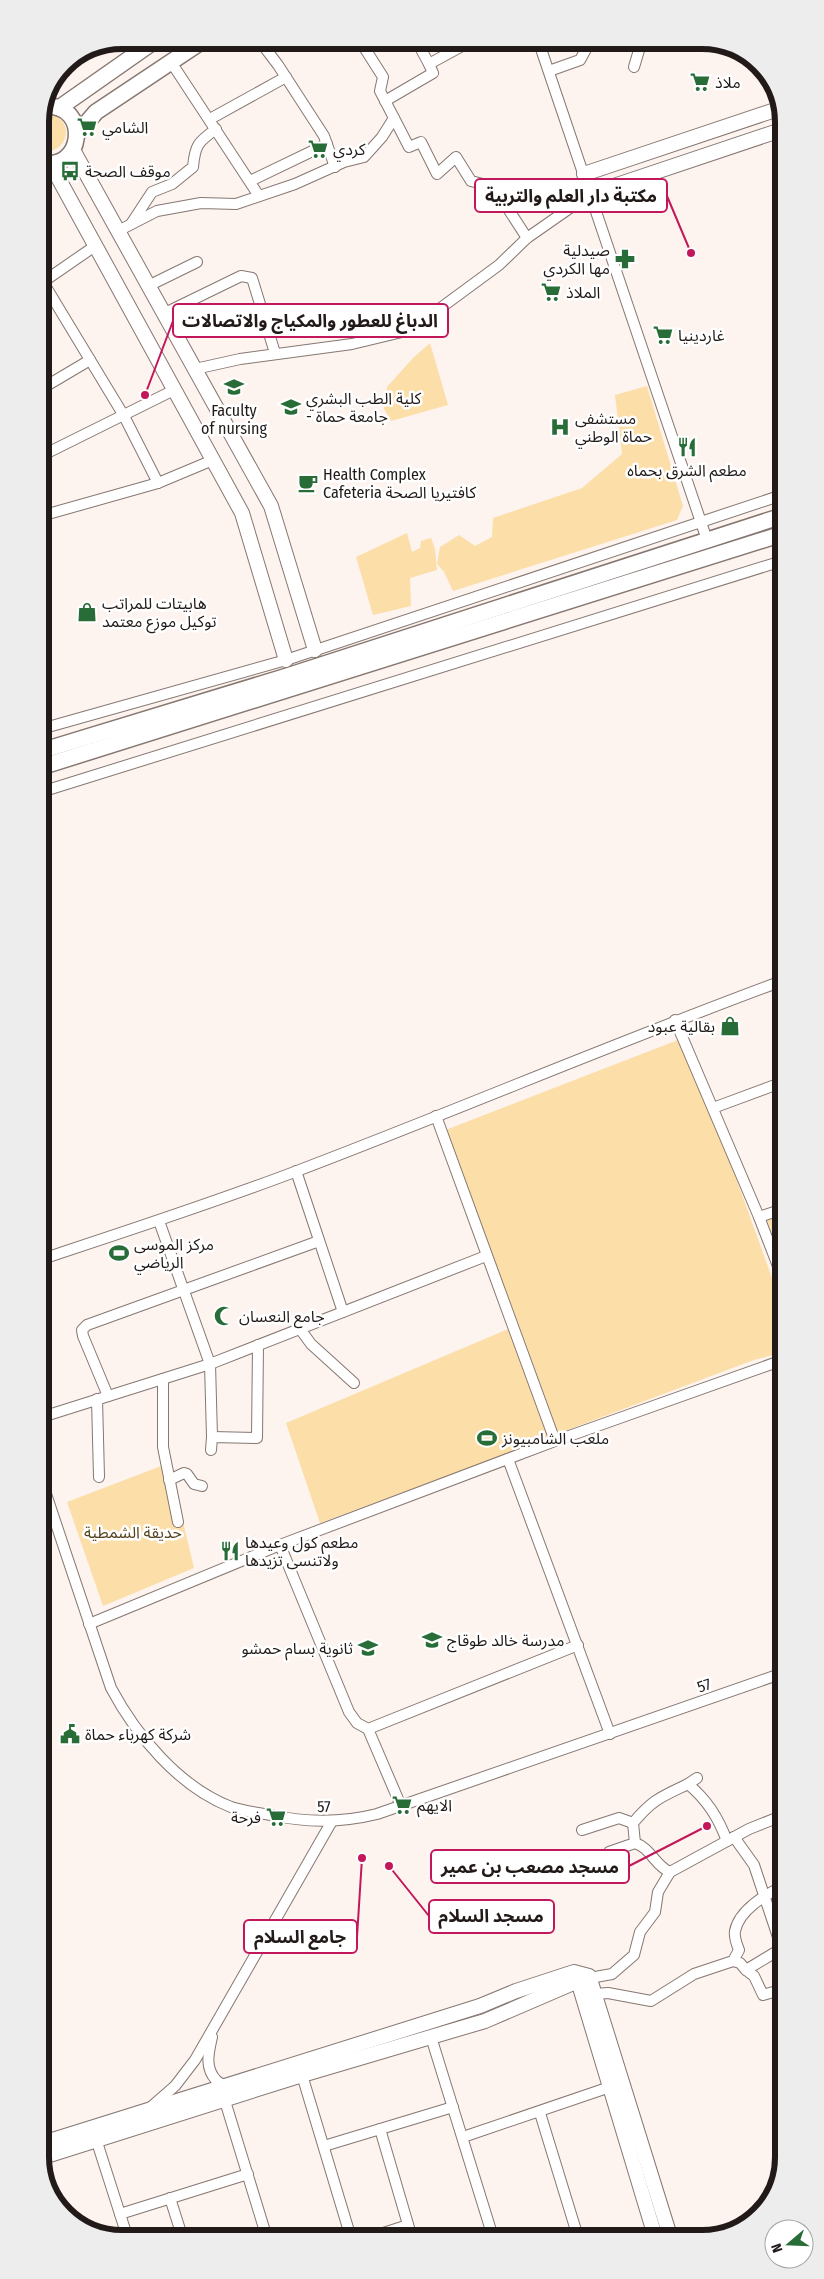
<svg xmlns="http://www.w3.org/2000/svg" width="824" height="2279" viewBox="0 0 824 2279" font-family="'Fira Sans Condensed','Noto Sans Arabic',sans-serif">
	<style>
		.green { fill: #fcdfa8 }
		.lines { fill: none; stroke-linecap: round; stroke-linejoin: round }
		.minor-casing { stroke: #867771; stroke-width: 12 }
		.secondary-casing { stroke: #867771; stroke-width: 16 }
		.primary-casing { stroke: #867771; stroke-width: 18 }
		.minor { stroke: #fff; stroke-width: 10 }
		.secondary { stroke: #fff; stroke-width: 14 }
		.primary { stroke: #fff; stroke-width: 15 }
		.labels { text-anchor: middle; stroke-width: 5; stroke-linejoin: round; paint-order: stroke }
		.poi-label { font-size: 16px; fill: #211a18; stroke: #fff; text-anchor: start }
		.park-label { font-size: 16px; fill: #554320; stroke: #fff }
		.street-label { font-size: 16px; fill: #211a18; stroke: #fff }
		.rim { fill: none; stroke: #211a18; stroke-width: 6 }
		.leader { fill: none; stroke: #c2185b; stroke-width: 2 }
		.callout-dot { fill: #c2185b; stroke: #fff; stroke-width: 2 }
		.callout { fill: #fff; stroke: #c2185b; stroke-width: 2 }
		.callout-label { font-size: 18px; text-anchor: middle; font-weight: bold; fill: #211a18 }
	</style>
	<rect width="100%" height="100%" fill="#fdf3ef"/>
	<g class="green">
		<path d="M48,113C78,119 67,158 40,150V116L42,114Z"/>
		<polygon points="430,343 448,405 391,421 384,409 387,387 413,358"/>
		<polygon points="647,386 683,506 677,520 453,591 444,572 437,564 440,547 459,535 475,546 492,537 493,518 582,488 622,454 615,395"/>
		<polygon points="407,533 412,552 420,548 421,541 431,538 435,549 437,570 410,578 411,606 373,615 356,557"/>
		<polygon points="678,1040 679,1042 686,1040 783,1308 783,1352 751,1361 557,1434 443,1131"/>
		<polygon points="783,1209 783,1260 765,1215"/>
		<polygon points="513,1327 550,1438 320,1523 286,1423"/>
		<polygon points="169,1463 194,1568 103,1606 67,1502"/>
	</g>
	<g class="lines">
		<defs>
			<g id="minor">
				<polyline points="259,40 278,65 324,136 335,167"/>
				<polyline points="353,40 362,44 383,77 380,91 409,147 421,142 437,174 456,157 471,181 494,187 527,238"/>
				<polyline points="416,40 429,64"/>
				<polyline points="538,40 707,540"/>
				<polyline points="171,62 259,196"/>
				<polyline points="634,67 642,40"/>
				<polyline points="549,71 580,60 591,40"/>
				<polyline points="385,101 433,73 429,64 473,40"/>
				<polyline points="210,119 286,77"/>
				<polyline points="250,181 327,144"/>
				<path d="M131,224L152,192L172,184L193,167C195,145 198,142 216,129"/>
				<polyline points="118,231 157,211 201,203 236,204 295,184 344,162 364,157 382,137 394,118"/>
				<polyline points="43,282 124,416 158,483"/>
				<polyline points="40,284 95,246"/>
				<polyline points="148,286 197,262"/>
				<polyline points="163,314 241,276 252,278 275,353"/>
				<polyline points="195,369 240,359 352,344 402,332 427,318 499,265 527,238 590,194"/>
				<polyline points="41,389 90,360"/>
				<polyline points="41,456 174,390"/>
				<polyline points="41,516 158,483 213,460"/>
				<polyline points="41,729 286,660 782,495"/>
				<polyline points="41,792 782,561"/>
				<polyline points="675,1020 759,1217 783,1279"/>
				<polyline points="713,1108 783,1082"/>
				<polyline points="436,1116 555,1441"/>
				<polyline points="296,1171 343,1312"/>
				<polyline points="759,1217 783,1209"/>
				<polyline points="159,1221 210,1364 212,1437"/>
				<path d="M42,1259C127,1231 213,1203 297,1171C460,1109 619,1041 782,981"/>
				<polyline points="300,1329 311,1344 354,1383"/>
				<polyline points="779,1362 783,1372"/>
				<polyline points="163,1379 163,1447 178,1522"/>
				<polyline points="108,1396 83,1336 82,1330 87,1325 319,1241"/>
				<polyline points="97,1399 99,1477"/>
				<polyline points="42,1417 210,1364 486,1256"/>
				<polyline points="211,1450 212,1437 257,1438 258,1345"/>
				<polyline points="508,1459 610,1734"/>
				<polyline points="169,1480 184,1473 187,1474 194,1484 202,1486"/>
				<path d="M42,1482L111,1688C136,1735 179,1787 231,1807C243,1811 258,1813 271,1815C308,1823 341,1823 377,1814L783,1673"/>
				<polyline points="280,1545 349,1712 357,1723 368,1729 578,1645"/>
				<polyline points="89,1624 280,1545 555,1441 783,1360"/>
				<polyline points="368,1729 401,1806"/>
				<polyline points="688,1784 697,1778"/>
				<polyline points="582,1830 619,1818 633,1823"/>
				<polyline points="734,1837 754,1865 778,1937 784,1939"/>
				<path d="M635,1843C651,1848 655,1866 670,1872"/>
				<path d="M609,1852L635,1843L633,1823C653,1799 661,1797 688,1784C707,1800 718,1817 727,1841"/>
				<polyline points="733,1961 740,1963 746,1970 784,1947"/>
				<polyline points="746,1970 754,1976 763,1995 784,1989"/>
				<polyline points="584,1979 612,1974 634,1955 640,1932 655,1912 658,1892 670,1872 749,1829 784,1815"/>
				<path d="M595,1994L608,1993L651,2001L694,1974L733,1961L739,1950C737,1945 734,1936 735,1931C739,1910 766,1894 784,1886"/>
				<path d="M212,2037C209,2051 204,2067 216,2080C220,2084 225,2085 229,2089L230,2097L225,2101L267,2238"/>
				<polyline points="431,2037 493,2237"/>
				<polyline points="302,2075 351,2238"/>
				<polyline points="152,2106 175,2086 195,2060 332,1821"/>
				<polyline points="540,2113 578,2237"/>
				<polyline points="380,2129 412,2238"/>
				<polyline points="463,2137 610,2087"/>
				<polyline points="96,2139 128,2239"/>
				<polyline points="324,2146 453,2107"/>
				<polyline points="170,2198 183,2239"/>
				<polyline points="120,2214 248,2174"/>
				<polyline points="643,2237 654,2233"/>
				<polyline points="368,2238 408,2225"/>
			</g>
			<g id="secondary">
				<polyline points="73,150 271,506 315,650"/>
				<polyline points="50,163 242,513 286,660"/>
				<polyline points="584,174 781,108"/>
				<polyline points="590,194 781,130"/>
				<polyline points="43,2143 480,2006 516,1991 574,1972 589,1976 670,2236"/>
				<polyline points="43,2157 302,2075 485,2021 578,1981 655,2236"/>
			</g>
			<g id="primary">
				<polyline points="59,108 156,40"/>
				<polyline points="77,134 96,112 204,40"/>
				<path d="M40,162C83,174 92,104 45,106"/>
				<polyline points="41,751 284,677 782,516"/>
				<polyline points="41,767 782,534"/>
			</g>
		</defs>
		<use href="#minor" class="minor-casing"/>
		<use href="#secondary" class="secondary-casing"/>
		<use href="#primary" class="primary-casing"/>
		<use href="#minor" class="minor"/>
		<use href="#secondary" class="secondary"/>
		<use href="#primary" class="primary"/>
	</g>
	<defs>
		<symbol id="supermarket-bare" viewBox="-9 -9 18 18"><path d="M-6-5.5h2.5l.6 2H6L4.5 2H-2.5L-4.4-4H-6ZM-1.5 3.2a1.3 1.3 0 1 0 .1 0ZM3 3.2a1.3 1.3 0 1 0 .1 0Z" fill="#286d38" stroke="#fff" stroke-width="2.5" paint-order="stroke"/></symbol>
		<symbol id="bus-bare" viewBox="-9 -9 18 18"><path d="M-5-6H5V4H4V6H2V4H-2V6H-4V4H-5ZM-3.5-4V0h7V-4ZM-3.5 1.2v1.5H-2V1.2ZM2 1.2v1.5H3.5V1.2Z" fill="#286d38" stroke="#fff" stroke-width="2.5" paint-order="stroke"/></symbol>
		<symbol id="pharmacy-bare" viewBox="-9 -9 18 18"><path d="M-2-6h4v4h4v4h-4v4h-4v-4h-4v-4h4Z" fill="#286d38" stroke="#fff" stroke-width="2.5" paint-order="stroke"/></symbol>
		<symbol id="university-bare" viewBox="-9 -9 18 18"><path d="M0-5L7-2L0 1L-7-2ZM-4 1L0 2.5L4 1V4Q0 6-4 4Z" fill="#286d38" stroke="#fff" stroke-width="2.5" paint-order="stroke"/></symbol>
		<symbol id="hospital-bare" viewBox="-9 -9 18 18"><path d="M-5-5h3v3.5h4V-5h3V5h-3V1.5h-4V5h-3Z" fill="#286d38" stroke="#fff" stroke-width="2.5" paint-order="stroke"/></symbol>
		<symbol id="restaurant-bare" viewBox="-9 -9 18 18"><path d="M-5-6h1v4h1v-4h1v4h1v-4h1v5L-1.5 .5V6h-2V.5L-5-1ZM5-6V6H3V1.5H1.5Q1.5-4 5-6Z" fill="#286d38" stroke="#fff" stroke-width="2.5" paint-order="stroke"/></symbol>
		<symbol id="cafe-bare" viewBox="-9 -9 18 18"><path d="M-5.5-4.5H6V0H3Q3 3.5 0 3.5H-2.5Q-5.5 3.5-5.5 0ZM3-3.2v2h1.7v-2ZM-6 4.5H4V6H-6Z" fill="#286d38" stroke="#fff" stroke-width="2.5" paint-order="stroke"/></symbol>
		<symbol id="shop-bare" viewBox="-9 -9 18 18"><path d="M-5-2.5h2.3a2.7 3.5 0 0 1 5.4 0H5L5.5 6h-11ZM-1.5-2.5h3a1.5 2.3 0 0 0-3 0Z" fill="#286d38" stroke="#fff" stroke-width="2.5" paint-order="stroke"/></symbol>
		<symbol id="stadium-bare" viewBox="-9 -9 18 18"><path d="M0-5a6.5 5 0 1 0 0 10a6.5 5 0 1 0 0-10ZM-3.5-1.8h7v3.6h-7Z" fill="#286d38" stroke="#fff" stroke-width="2.5" paint-order="stroke"/></symbol>
		<symbol id="mosque-bare" viewBox="-9 -9 18 18"><path d="M3.5-4.9A6 6 0 1 0 3.5 4.9A5 5 0 1 1 3.5-4.9Z" fill="#286d38" stroke="#fff" stroke-width="2.5" paint-order="stroke"/></symbol>
		<symbol id="school-bare" viewBox="-9 -9 18 18"><path d="M0-5L7-2L0 1L-7-2ZM-4 1L0 2.5L4 1V4Q0 6-4 4Z" fill="#286d38" stroke="#fff" stroke-width="2.5" paint-order="stroke"/></symbol>
		<symbol id="civic-bare" viewBox="-9 -9 18 18"><path d="M-.6-6.5H3V-4.5H.6V-3L4-1V1h2V6H-6V1h2V-1L-.6-3ZM-1.2 2.5V6h2.4V2.5Z" fill="#286d38" stroke="#fff" stroke-width="2.5" paint-order="stroke"/></symbol>
	</defs>
	<g fill-rule="evenodd">
		<use href="#supermarket-bare" x="686" y="68" width="28" height="28"/>
		<use href="#supermarket-bare" x="73" y="113" width="28" height="28"/>
		<use href="#supermarket-bare" x="304" y="135" width="28" height="28"/>
		<use href="#bus-bare" x="56" y="157" width="28" height="28"/>
		<use href="#pharmacy-bare" x="611" y="245" width="28" height="28"/>
		<use href="#supermarket-bare" x="537" y="278" width="28" height="28"/>
		<use href="#supermarket-bare" x="649" y="321" width="28" height="28"/>
		<use href="#university-bare" x="220" y="373" width="28" height="28"/>
		<use href="#university-bare" x="277" y="393" width="28" height="28"/>
		<use href="#hospital-bare" x="546" y="413" width="28" height="28"/>
		<use href="#restaurant-bare" x="673" y="433" width="28" height="28"/>
		<use href="#cafe-bare" x="294" y="469" width="28" height="28"/>
		<use href="#shop-bare" x="73" y="598" width="28" height="28"/>
		<use href="#shop-bare" x="716" y="1012" width="28" height="28"/>
		<use href="#stadium-bare" x="105" y="1239" width="28" height="28"/>
		<use href="#mosque-bare" x="210" y="1302" width="28" height="28"/>
		<use href="#stadium-bare" x="473" y="1424" width="28" height="28"/>
		<use href="#restaurant-bare" x="216" y="1537" width="28" height="28"/>
		<use href="#school-bare" x="418" y="1626" width="28" height="28"/>
		<use href="#school-bare" x="354" y="1634" width="28" height="28"/>
		<use href="#civic-bare" x="56" y="1720" width="28" height="28"/>
		<use href="#supermarket-bare" x="388" y="1791" width="28" height="28"/>
		<use href="#supermarket-bare" x="262" y="1803" width="28" height="28"/>
	</g>
	<g class="labels">
		<g class="poi-label">
			<text x="715" y="88">ملاذ</text>
			<text x="102" y="133">الشامي</text>
			<text x="333" y="155">كردي</text>
			<text x="85" y="177">موقف الصحة</text>
			<text x="610" y="256" text-anchor="end">صيدلية<tspan x="610" dy="18">مها الكردي</tspan></text>
			<text x="566" y="298">الملاذ</text>
			<text x="678" y="341">غاردينيا</text>
			<text x="306" y="404">كلية الطب البشري<tspan x="306" dy="18">- جامعة حماة</tspan></text>
			<text x="234" y="416" text-anchor="middle">Faculty<tspan x="234" dy="18">of nursing</tspan></text>
			<text x="575" y="424">مستشفى<tspan x="575" dy="18">حماة الوطني</tspan></text>
			<text x="687" y="476" text-anchor="middle">مطعم الشرق بحماه</text>
			<text x="323" y="480">Health Complex<tspan x="323" dy="18">Cafeteria كافتيريا الصحة</tspan></text>
			<text x="102" y="609">هابيتات للمراتب<tspan x="102" dy="18">توكيل موزع معتمد</tspan></text>
			<text x="715" y="1032" text-anchor="end">بقالية عبود</text>
			<text x="134" y="1250">مركز الموسى<tspan x="134" dy="18">الرياضي</tspan></text>
			<text x="239" y="1322">جامع النعسان</text>
			<text x="502" y="1444">ملعب الشامبيونز</text>
			<text x="245" y="1548">مطعم كول وعيدها<tspan x="245" dy="18">ولاتنسى تزيدها</tspan></text>
			<text x="447" y="1646">مدرسة خالد طوقاج</text>
			<text x="353" y="1654" text-anchor="end">ثانوية بسام حمشو</text>
			<text x="85" y="1740">شركة كهرباء حماة</text>
			<text x="417" y="1811">الايهم</text>
			<text x="261" y="1823" text-anchor="end">فرحة</text>
		</g>
		<g class="park-label">
			<text x="133" y="1538">حديقة الشمطية</text>
		</g>
		<g class="street-label">
			<text transform="translate(704 1685) rotate(-19)" y="6">57</text>
			<text transform="translate(324 1806) rotate(-1)" y="6">57</text>
		</g>
	</g>
	<path d="M0 0H824V2279H0ZM122 49H702A73 73 0 0 1 775 122V2157A73 73 0 0 1 702 2230H122A73 73 0 0 1 49 2157V122A73 73 0 0 1 122 49Z" fill="#ededed" fill-rule="evenodd"/>
	<path class="rim" d="M122 49H702A73 73 0 0 1 775 122V2157A73 73 0 0 1 702 2230H122A73 73 0 0 1 49 2157V122A73 73 0 0 1 122 49Z"/>
	<path class="leader" d="M691 253L667 196M145 395L173 321M707 1826L629 1866M389 1866L429 1916M362 1858L357 1937"/>
	<g class="callout-dot">
		<circle cx="691" cy="253" r="5"/>
		<circle cx="145" cy="395" r="5"/>
		<circle cx="707" cy="1826" r="5"/>
		<circle cx="389" cy="1866" r="5"/>
		<circle cx="362" cy="1858" r="5"/>
	</g>
	<g class="callout">
		<rect x="475" y="179" width="192" height="33" rx="5"/>
		<rect x="173" y="304" width="275" height="33" rx="5"/>
		<rect x="431" y="1850" width="198" height="33" rx="5"/>
		<rect x="429" y="1900" width="125" height="33" rx="5"/>
		<rect x="244" y="1920" width="113" height="33" rx="5"/>
	</g>
	<g class="callout-label">
		<text x="571" y="202">مكتبة دار العلم والتربية</text>
		<text x="310" y="327">الدباغ للعطور والمكياج والاتصالات</text>
		<text x="530" y="1873">مسجد مصعب بن عمير</text>
		<text x="491" y="1922">مسجد السلام</text>
		<text x="300" y="1943">جامع السلام</text>
	</g>
	<g transform="translate(789 2244) rotate(251)"><circle r="24" fill="#ffffff" stroke="#a6a3a3"/>
	<path d="M0-4L9 19L0 12L-9 19Z" fill="#286d38"/>
	<text y="-8" font-size="14" font-weight="bold" text-anchor="middle" fill="#211a18">N</text>
	</g>
</svg>
